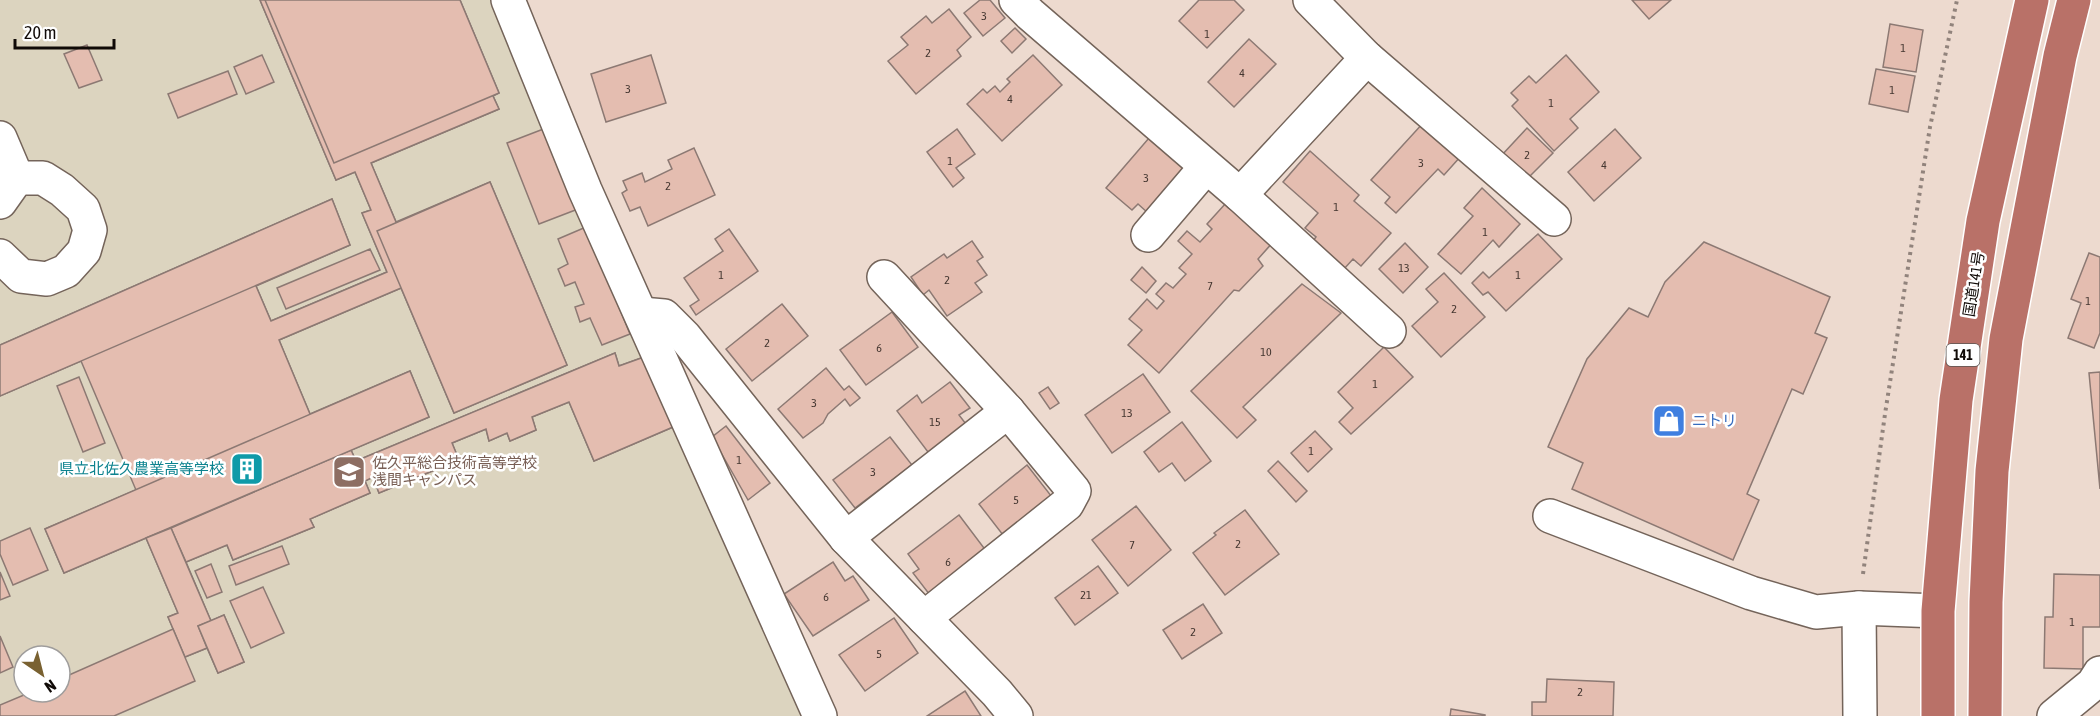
<svg xmlns="http://www.w3.org/2000/svg" width="2100" height="716" viewBox="0 0 2100 716" font-family="'Asap Condensed','Noto Sans JP',sans-serif">
	<style>
		.education { fill: #dcd4bf; fill-rule: evenodd }
		.building { fill: #e4bdb0; stroke: #8c7973; stroke-width: 1.5 }
		.lines { fill: none; stroke-linecap: round; stroke-linejoin: round }
		.minor-casing { stroke: #74645a; stroke-width: 36 }
		.highway-casing { stroke: #fff; stroke-width: 36 }
		.path { stroke: #91837c; stroke-width: 4; stroke-dasharray: 3 4.5; stroke-linecap: butt }
		.minor { stroke: #fff; stroke-width: 33 }
		.highway { stroke: #b97168; stroke-width: 33 }
		.labels { text-anchor: middle; stroke-width: 5; stroke-linejoin: round; paint-order: stroke }
		.number-label { font-size: 12px; fill: #453731 }
		.shield { fill: #fff; stroke: #585451; stroke-width: 1.5 }
		.shield-label { font-size: 14px; font-weight: bold; fill: #100a07 }
		.street-label { font-size: 15px; fill: #100a07; stroke: #fff }
		.shop-label { font-size: 15px; fill: #366cbe; stroke: #fff; text-anchor: start }
		.education-label { font-size: 15px; fill: #785e54; stroke: #fff; text-anchor: start }
		.culture-label { font-size: 15px; fill: #0d838f; stroke: #fff; text-anchor: end }
	</style>
	<rect width="100%" height="100%" fill="#eddacf"/>
	<path class="education" d="M0,0H498L810,716H0ZM24,656H60V692H24Z"/>
	<g class="building">
		<polygon points="260,0 265,0 334,163 493,96 499,109 371,163 396,222 377,231 401,288 279,340 310,414 292,422 237,293 256,286 271,321 387,272 362,213 371,210 355,172 336,180"/>
		<polygon points="260,0 460,0 499,93 493,96 499,109 371,163 396,222 490,182 567,365 454,413 401,288 279,340 310,414 410,371 429,417 351,450 356,461 615,353 619,366 644,357 673,427 594,461 569,402 532,417 536,430 510,441 507,433 489,441 486,429 452,443 459,460 379,493 373,477 365,481 370,493 310,519 314,527 233,560 227,545 186,562 211,621 224,615 244,662 218,673 207,648 185,657 168,617 178,613 146,538 64,573 45,529 136,490 81,361 0,396 0,345 332,199 350,245 256,286 271,321 387,272 362,213 371,210 355,172 336,180"/>
		<polygon points="265,0 460,0 499,93 334,163"/>
		<polygon points="980,0 990,0 1005,18 983,36 964,13"/>
		<polygon points="1199,0 1234,0 1244,10 1207,48 1179,21"/>
		<polygon points="1632,0 1671,0 1649,19"/>
		<polygon points="949,9 971,37 957,50 961,56 916,94 888,61 908,45 901,37 926,16 932,23"/>
		<polygon points="1890,24 1923,30 1916,72 1883,67"/>
		<polygon points="1015,28 1026,39 1012,53 1001,41"/>
		<polygon points="1249,39 1276,64 1234,107 1208,82"/>
		<polygon points="87,45 102,80 79,88 64,54"/>
		<polygon points="262,55 274,82 246,94 234,67"/>
		<polygon points="651,55 666,103 606,122 591,74"/>
		<polygon points="1033,55 1062,85 1002,141 967,104 983,89 987,93 995,86 1000,92 1010,82 1007,79"/>
		<polygon points="1566,55 1599,92 1570,119 1578,128 1554,151 1512,106 1518,100 1511,93 1529,76 1536,83"/>
		<polygon points="1876,69 1915,76 1908,112 1869,104"/>
		<polygon points="228,71 237,94 178,118 168,94"/>
		<polygon points="1424,122 1461,156 1444,175 1438,169 1396,213 1385,203 1390,197 1371,180"/>
		<polygon points="546,128 578,209 539,224 507,143"/>
		<polygon points="1527,128 1553,153 1526,180 1501,156"/>
		<polygon points="957,129 975,154 956,168 964,178 953,187 927,152"/>
		<polygon points="1615,129 1641,158 1594,201 1568,172"/>
		<polygon points="1149,138 1185,169 1148,213 1138,204 1132,210 1106,188"/>
		<polygon points="694,148 715,195 648,226 640,207 630,211 622,193 627,190 623,181 642,173 645,182 672,169 668,160"/>
		<polygon points="1310,151 1359,195 1354,201 1391,233 1361,266 1353,259 1344,269 1313,241 1316,237 1305,228 1318,213 1283,182"/>
		<polygon points="490,182 567,365 454,413 377,231"/>
		<polygon points="1482,188 1520,224 1499,247 1493,240 1461,274 1438,254 1473,216 1464,208"/>
		<polygon points="332,199 350,245 0,396 0,345"/>
		<polygon points="1226,203 1274,241 1258,259 1263,266 1239,291 1234,290 1159,373 1128,345 1142,330 1129,319 1147,299 1157,309 1164,301 1156,294 1166,283 1173,288 1186,274 1179,268 1192,254 1178,241 1187,231 1200,242 1212,229 1207,224"/>
		<polygon points="586,227 630,334 602,345 590,318 580,322 575,307 584,304 575,282 565,286 558,269 568,264 558,239"/>
		<polygon points="729,229 758,271 696,315 690,306 699,300 684,278 723,251 715,239"/>
		<polygon points="1538,234 1562,259 1506,311 1488,292 1483,295 1472,283 1483,272 1489,278"/>
		<polygon points="972,241 983,257 977,261 987,275 975,283 982,292 947,316 929,290 923,295 911,277 944,254 947,258"/>
		<polygon points="1704,242 1830,297 1815,333 1827,338 1803,394 1792,389 1747,494 1759,500 1733,560 1572,489 1583,463 1548,447 1587,359 1629,308 1648,317 1665,282"/>
		<polygon points="1405,243 1428,267 1403,293 1379,269"/>
		<polygon points="370,249 380,270 286,309 277,288"/>
		<polygon points="2089,253 2100,257 2100,333 2094,348 2068,338 2081,303 2071,299"/>
		<polygon points="1142,267 1156,281 1146,293 1131,280"/>
		<polygon points="1444,273 1485,317 1441,357 1412,326 1438,302 1426,289"/>
		<polygon points="1302,284 1341,313 1243,407 1256,420 1237,438 1191,391"/>
		<polygon points="782,304 808,336 752,381 726,349"/>
		<polygon points="892,312 918,347 866,385 840,350"/>
		<polygon points="1384,347 1413,377 1351,434 1339,422 1353,408 1338,392"/>
		<polygon points="615,353 619,366 644,357 673,427 594,461 569,402 532,417 536,430 510,441 507,433 489,441 486,429 452,443 459,460 379,493 373,477 365,481 370,493 310,519 314,527 233,560 227,545 186,562 171,528 351,450 356,461"/>
		<polygon points="826,368 844,390 849,386 860,398 850,406 845,399 828,414 823,423 803,438 778,409"/>
		<polygon points="410,371 429,417 64,573 45,529"/>
		<polygon points="2100,372 2100,489 2089,373"/>
		<polygon points="1143,374 1170,412 1112,453 1085,415"/>
		<polygon points="79,377 105,443 83,452 57,386"/>
		<polygon points="950,382 970,408 959,415 969,428 931,456 897,411 917,395 922,403"/>
		<polygon points="1048,387 1059,403 1050,409 1039,393"/>
		<polygon points="1182,422 1211,461 1185,481 1172,463 1159,472 1144,452"/>
		<polygon points="726,426 770,483 748,500 712,437"/>
		<polygon points="1315,431 1332,449 1308,472 1291,453"/>
		<polygon points="890,437 912,465 855,508 833,480"/>
		<polygon points="1278,461 1307,491 1296,502 1268,471"/>
		<polygon points="1027,465 1052,497 1003,535 979,504"/>
		<polygon points="1136,506 1171,550 1128,586 1092,540"/>
		<polygon points="1245,510 1279,554 1225,595 1193,553 1216,535 1214,533"/>
		<polygon points="959,515 990,556 933,599 913,573 919,569 908,554"/>
		<polygon points="30,528 48,570 13,585 0,554 0,541"/>
		<polygon points="171,528 211,621 198,626 207,648 185,657 168,617 178,613 146,538"/>
		<polygon points="282,546 289,564 236,585 229,566"/>
		<polygon points="833,562 845,581 853,576 869,600 813,636 784,594"/>
		<polygon points="211,564 222,592 207,598 195,571"/>
		<polygon points="1098,566 1118,593 1075,625 1055,598"/>
		<polygon points="0,572 10,596 0,600"/>
		<polygon points="2054,574 2100,575 2100,627 2083,627 2083,669 2044,668 2045,617 2053,617"/>
		<polygon points="263,587 284,633 251,648 230,601"/>
		<polygon points="1203,604 1222,633 1182,659 1163,630"/>
		<polygon points="224,615 244,662 218,673 198,626"/>
		<polygon points="894,618 918,653 865,691 839,655"/>
		<polygon points="173,629 195,681 114,716 0,716 0,705 31,692 60,692 60,679"/>
		<polygon points="0,636 13,667 0,673"/>
		<polygon points="1547,679 1614,682 1613,716 1532,716 1532,702 1546,702"/>
		<polygon points="965,691 981,716 927,716"/>
		<polygon points="1451,709 1485,715 1485,716 1450,716"/>
	</g>
	<g class="lines">
		<defs>
			<g id="minor">
				<polyline points="508,0 585,190 820,716"/>
				<polyline points="1016,0 1030,14 1240,195 1389,331"/>
				<polyline points="1310,0 1367,58 1554,219"/>
				<polyline points="0,138 17,178"/>
				<polyline points="1240,195 1367,58"/>
				<polyline points="0,202 17,178"/>
				<polyline points="1148,235 1206,167"/>
				<polyline points="0,256 21,276 47,279 66,271 84,251 90,230 83,209 62,190 43,178 17,178"/>
				<polyline points="884,277 1008,411"/>
				<polyline points="641,314 664,316 685,337 846,538 997,693 1016,716"/>
				<polyline points="1550,516 1751,593 1816,612 1859,608 1938,611"/>
				<polyline points="846,538 1008,411 1074,491 1067,504 924,618"/>
				<polyline points="1859,608 1860,716"/>
				<polyline points="2054,716 2093,684 2100,673"/>
			</g>
			<g id="highway">
				<polyline points="1938,716 1938,611 1956,400 1983,221 2032,0"/>
				<polyline points="1985,716 1986,602 1992,471 2006,339 2060,56 2074,0"/>
			</g>
		</defs>
		<use href="#minor" class="minor-casing"/>
		<use href="#highway" class="highway-casing"/>
		<polyline class="path" points="1863,574 1885,414 1930,127 1957,0"/>
		<use href="#minor" class="minor"/>
		<use href="#highway" class="highway"/>
	</g>
	<defs>
		<symbol id="shop-square" viewBox="-11 -11 22 22"><rect x="-9" y="-9" width="18" height="18" rx="4" fill="#3f7fe0" stroke="#fff"/><path d="M-5-2.5h2.3a2.7 3.5 0 0 1 5.4 0H5L5.5 6h-11ZM-1.5-2.5h3a1.5 2.3 0 0 0-3 0Z" fill="#fff"/></symbol>
		<symbol id="building-square" viewBox="-11 -11 22 22"><rect x="-9" y="-9" width="18" height="18" rx="4" fill="#0f9aa8" stroke="#fff"/><path d="M-4-6H4V6H1V3H-1V6H-4ZM-2.5-4.3h1.7v1.8h-1.7ZM.8-4.3h1.7v1.8H.8ZM-2.5-1h1.7V.8h-1.7ZM.8-1h1.7V.8H.8Z" fill="#fff"/></symbol>
		<symbol id="school-square" viewBox="-11 -11 22 22"><rect x="-9" y="-9" width="18" height="18" rx="4" fill="#8d6e63" stroke="#fff"/><path d="M0-5L7-2L0 1L-7-2ZM-4 1L0 2.5L4 1V4Q0 6-4 4Z" fill="#fff"/></symbol>
	</defs>
	<g fill-rule="evenodd">
		<use href="#shop-square" x="1650" y="402" width="38" height="38"/>
		<use href="#building-square" x="228" y="450" width="38" height="38"/>
		<use href="#school-square" x="330" y="453" width="38" height="38"/>
	</g>
	<g class="labels">
		<g class="number-label">
			<text x="984" y="20">3</text>
			<text x="1207" y="38">1</text>
			<text x="1903" y="52">1</text>
			<text x="928" y="57">2</text>
			<text x="1242" y="77">4</text>
			<text x="628" y="93">3</text>
			<text x="1892" y="94">1</text>
			<text x="1010" y="103">4</text>
			<text x="1551" y="107">1</text>
			<text x="1527" y="159">2</text>
			<text x="950" y="165">1</text>
			<text x="1421" y="167">3</text>
			<text x="1604" y="169">4</text>
			<text x="1146" y="182">3</text>
			<text x="668" y="190">2</text>
			<text x="1336" y="211">1</text>
			<text x="1485" y="236">1</text>
			<text x="1404" y="272">13</text>
			<text x="721" y="279">1</text>
			<text x="1518" y="279">1</text>
			<text x="947" y="284">2</text>
			<text x="1210" y="290">7</text>
			<text x="2088" y="305">1</text>
			<text x="1454" y="313">2</text>
			<text x="767" y="347">2</text>
			<text x="879" y="352">6</text>
			<text x="1266" y="356">10</text>
			<text x="1375" y="388">1</text>
			<text x="814" y="407">3</text>
			<text x="1127" y="417">13</text>
			<text x="935" y="426">15</text>
			<text x="1311" y="455">1</text>
			<text x="739" y="464">1</text>
			<text x="873" y="476">3</text>
			<text x="1016" y="504">5</text>
			<text x="1238" y="548">2</text>
			<text x="1132" y="549">7</text>
			<text x="948" y="566">6</text>
			<text x="1086" y="599">21</text>
			<text x="826" y="601">6</text>
			<text x="2072" y="626">1</text>
			<text x="1193" y="636">2</text>
			<text x="879" y="658">5</text>
			<text x="1580" y="696">2</text>
		</g>
		<rect class="shield" x="1946.5" y="344" width="33" height="22" rx="4.5"/>
		<g class="shield-label">
			<text x="1963" y="360">141</text>
		</g>
		<g class="street-label">
			<text transform="translate(1974 284) rotate(-81)" y="5">国道141号</text>
		</g>
		<g class="shop-label">
			<text x="1692" y="426">ニトリ</text>
		</g>
		<g class="education-label">
			<text x="372" y="468">佐久平総合技術高等学校<tspan x="372" dy="17">浅間キャンパス</tspan></text>
		</g>
		<g class="culture-label">
			<text x="224" y="474">県立北佐久農業高等学校</text>
		</g>
	</g>
	<g transform="translate(42 674) rotate(145)"><circle r="28" fill="#ffffff" stroke="#9f9d9c" stroke-width="1.5"/>
	<path d="M0-4.5L10 22L0 15L-10 22Z" fill="#796131"/>
	<text y="-9" font-size="16" font-weight="bold" text-anchor="middle" fill="#100a07">N</text>
	</g>
	<path d="M15 39v9h99v-9" fill="none" stroke="#100a07" stroke-width="3"/>
	<text x="24" y="39" font-size="18" fill="#100a07" stroke="#ffffff" stroke-width="4.5" paint-order="stroke">20 m</text>
</svg>
